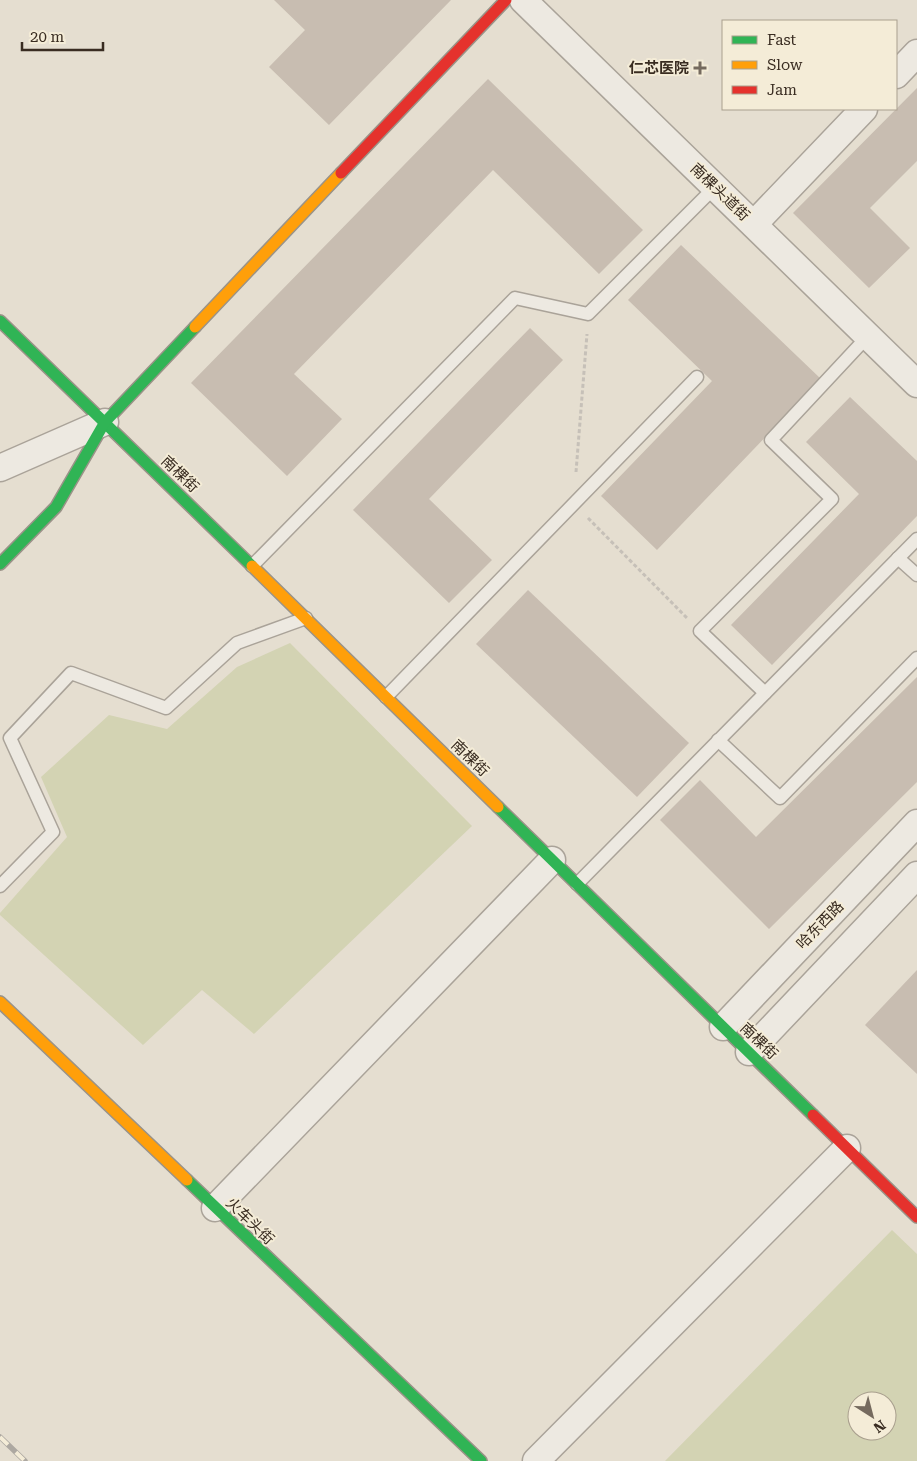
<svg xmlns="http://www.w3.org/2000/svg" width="917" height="1461" viewBox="0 0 917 1461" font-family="'Roboto Serif','Noto Sans SC',serif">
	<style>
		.green { fill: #d3d3b3; fill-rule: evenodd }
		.building { fill: #c8bdb1 }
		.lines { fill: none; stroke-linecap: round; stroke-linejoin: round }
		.lane-casing { stroke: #aaa399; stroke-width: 15 }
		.street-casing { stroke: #aaa399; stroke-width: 29 }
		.fast-casing { stroke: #9a9388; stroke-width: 14 }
		.slow-casing { stroke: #9a9388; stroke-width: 14 }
		.jam-casing { stroke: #9a9388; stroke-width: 14 }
		.path { stroke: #c6c0b8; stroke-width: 3; stroke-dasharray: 4 2.5; stroke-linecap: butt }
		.lane { stroke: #ede9e1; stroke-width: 12 }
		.street { stroke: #ede9e1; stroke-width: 26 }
		.fast { stroke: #30b455; stroke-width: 11 }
		.slow { stroke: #ff9f0a; stroke-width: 11 }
		.jam { stroke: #e5322d; stroke-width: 11 }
		.rail-casing { stroke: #ada8a1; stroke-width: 5.5 }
		.rail { stroke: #f4ecd7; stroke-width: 4; stroke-dasharray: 11; stroke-linecap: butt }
		.poi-dot { fill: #756a5e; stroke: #f4ecd7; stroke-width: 2 }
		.labels { text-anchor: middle; stroke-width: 4; stroke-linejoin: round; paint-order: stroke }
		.poi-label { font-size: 15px; font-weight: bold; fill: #392c21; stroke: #f4ecd7; text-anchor: end }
		.street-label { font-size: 15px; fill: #392c21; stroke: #f4ecd7 }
	</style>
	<rect width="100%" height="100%" fill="#e5ded0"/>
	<g class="green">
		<polygon points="290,643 472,826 254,1034 202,990 143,1045 0,915 0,913 67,837 41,777 109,715 167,729 237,667"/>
		<path d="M892,1230L917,1254V1461H665ZM857,1401H887V1431H857Z"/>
	</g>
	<g class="building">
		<polygon points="274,0 451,0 329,125 269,67 305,30"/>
		<polygon points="488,79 643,230 599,274 493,170 294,374 342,419 287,476 191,383"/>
		<polygon points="917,88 917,161 870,208 910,248 869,288 793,213"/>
		<polygon points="681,245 821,379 657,550 601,496 712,381 628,300"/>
		<polygon points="530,328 563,360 429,499 492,560 449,603 353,510"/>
		<polygon points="850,397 917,461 917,516 772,665 731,625 859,494 806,442"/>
		<polygon points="528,590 689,743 637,797 476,644"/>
		<polygon points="917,677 917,782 769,929 660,820 700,780 756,837"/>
		<polygon points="917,970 917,1074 865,1025"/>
	</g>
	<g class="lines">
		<defs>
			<g id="lane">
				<polyline points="898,558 917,575"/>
				<polyline points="252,566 515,298 588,314 715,187"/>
				<polyline points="765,693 700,631 832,499 771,440 868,336"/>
				<polyline points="386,697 697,377"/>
				<polyline points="718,740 780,798 917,658"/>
				<polyline points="577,884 917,539"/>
				<polyline points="0,886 53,832 10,738 71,673 166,708 237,643 306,618"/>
			</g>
			<g id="street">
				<polyline points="523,0 917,384"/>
				<polyline points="896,75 917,53"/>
				<polyline points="754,224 864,109"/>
				<polyline points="0,468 105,422"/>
				<polyline points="723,1027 917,823"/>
				<polyline points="749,1052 917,875"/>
				<polyline points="215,1208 552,860"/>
				<polyline points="536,1461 847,1148"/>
			</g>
			<g id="fast">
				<polyline points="0,321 252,566"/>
				<polyline points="0,564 56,507 105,422 195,327"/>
				<polyline points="498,807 813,1115"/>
				<polyline points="187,1180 481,1461"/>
			</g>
			<g id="slow">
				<polyline points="195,327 341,173"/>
				<polyline points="252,566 498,807"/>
				<polyline points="0,1002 187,1180"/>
			</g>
			<g id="jam">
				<polyline points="341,173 506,0"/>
				<polyline points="813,1115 917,1217"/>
			</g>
		</defs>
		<use href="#lane" class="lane-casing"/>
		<use href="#street" class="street-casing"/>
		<use href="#fast" class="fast-casing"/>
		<use href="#slow" class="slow-casing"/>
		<use href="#jam" class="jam-casing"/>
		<g class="path">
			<polyline points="576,472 587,334"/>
			<polyline points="588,518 687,618"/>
		</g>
		<use href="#lane" class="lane"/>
		<use href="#street" class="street"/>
		<use href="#fast" class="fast"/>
		<use href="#slow" class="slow"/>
		<use href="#jam" class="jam"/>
		<defs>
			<polyline id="rail" points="0,1437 25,1461"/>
		</defs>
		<use href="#rail" class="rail-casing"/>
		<use href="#rail" class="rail"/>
	</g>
	<path class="poi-dot" d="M697.5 60.5h5v5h5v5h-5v5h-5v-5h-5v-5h5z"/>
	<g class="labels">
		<g class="poi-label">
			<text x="689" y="73">仁芯医院</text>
		</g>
		<g class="street-label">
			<text transform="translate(720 192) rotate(44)" y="5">南棵头道街</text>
			<text transform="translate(180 474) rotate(44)" y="5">南棵街</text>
			<text transform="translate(470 758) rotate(44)" y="5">南棵街</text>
			<text transform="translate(820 925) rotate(-46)" y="5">哈东西路</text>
			<text transform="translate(759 1041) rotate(44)" y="5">南棵街</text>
			<text transform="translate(250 1221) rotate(44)" y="5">火车头街</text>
		</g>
	</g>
	<rect x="722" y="20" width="175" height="90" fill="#f4ecd7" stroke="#a99f8e"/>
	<rect x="732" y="36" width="25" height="8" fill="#30b455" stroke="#a99f8e"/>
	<text x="767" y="45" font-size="15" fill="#392c21">Fast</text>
	<rect x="732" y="61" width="25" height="8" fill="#ff9f0a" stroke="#a99f8e"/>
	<text x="767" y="70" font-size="15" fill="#392c21">Slow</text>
	<rect x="732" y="86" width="25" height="8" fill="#e5322d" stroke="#a99f8e"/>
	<text x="767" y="95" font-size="15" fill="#392c21">Jam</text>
	<g transform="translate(872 1416) rotate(144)"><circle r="24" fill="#f4ecd7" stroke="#a99f8e"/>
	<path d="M0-4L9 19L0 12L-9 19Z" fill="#756a5e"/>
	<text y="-8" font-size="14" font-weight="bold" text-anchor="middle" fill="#392c21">N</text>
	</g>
	<path d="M22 42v8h81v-8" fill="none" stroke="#392c21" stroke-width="2.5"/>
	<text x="30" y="42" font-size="15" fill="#392c21" stroke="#f4ecd7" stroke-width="4" paint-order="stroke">20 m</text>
</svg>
